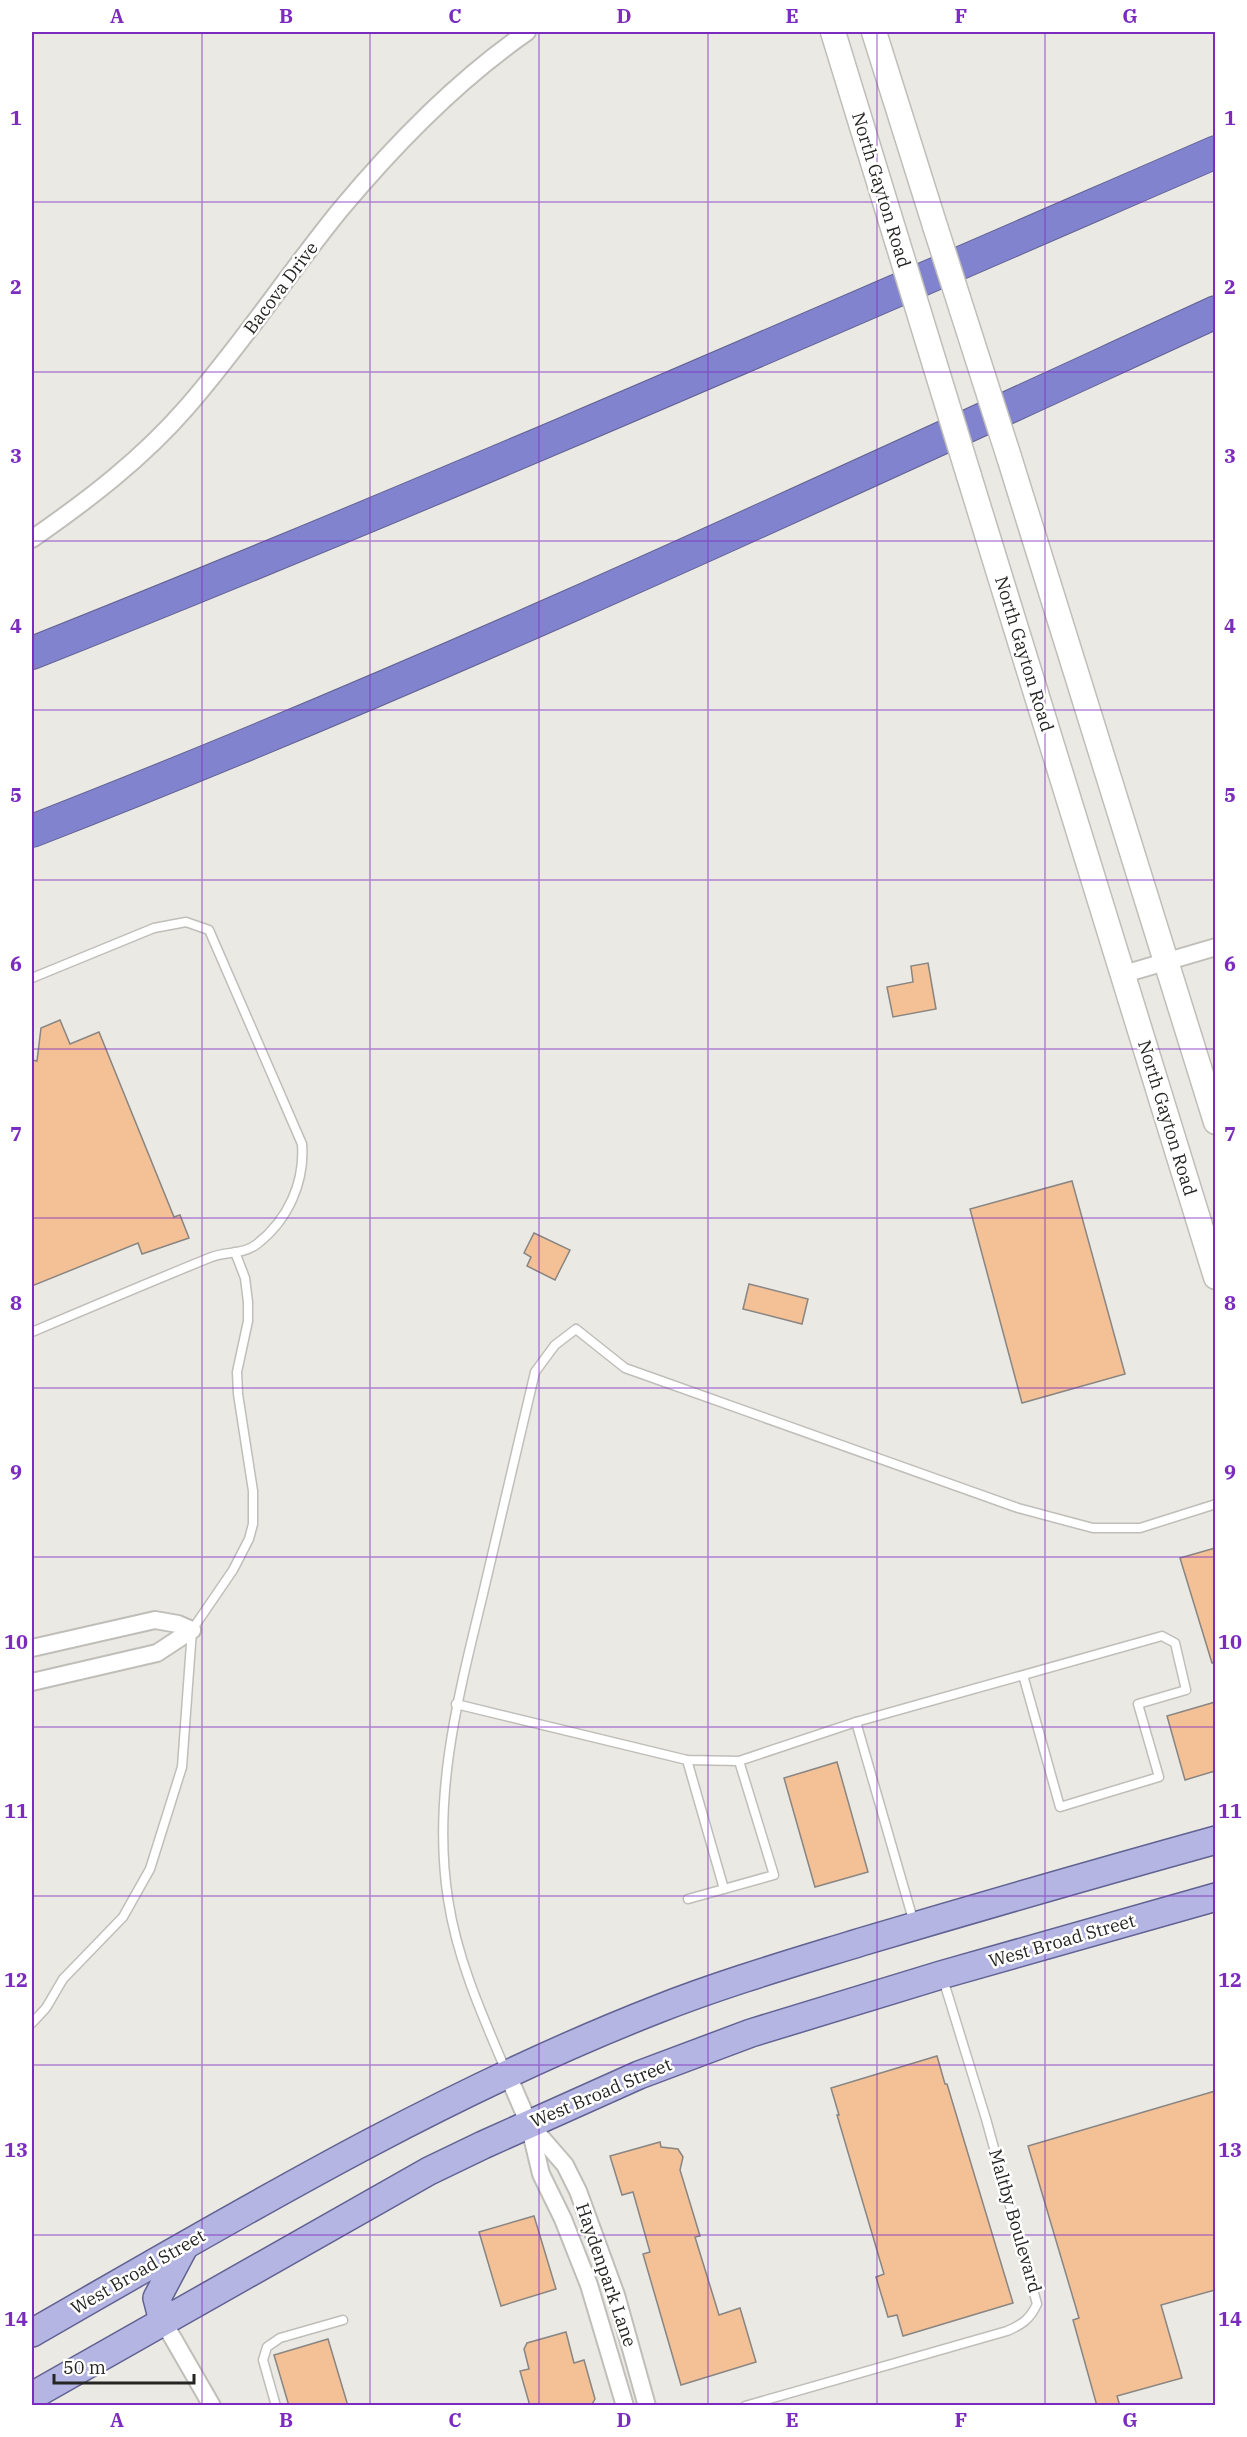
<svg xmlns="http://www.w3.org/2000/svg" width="1247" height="2437" viewBox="0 0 1247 2437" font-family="'IBM Plex Serif',serif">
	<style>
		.building { fill: #f4c196; stroke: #898582; stroke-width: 1.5 }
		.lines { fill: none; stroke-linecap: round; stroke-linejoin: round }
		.lane-casing { stroke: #bfbeb9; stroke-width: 11 }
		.street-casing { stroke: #bfbeb9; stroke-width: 20 }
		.secondary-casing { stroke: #bfbeb9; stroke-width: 27 }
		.primary-casing { stroke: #616292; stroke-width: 30 }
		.highway-casing { stroke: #616292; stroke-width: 34 }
		.lane { stroke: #fff; stroke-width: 8 }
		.street { stroke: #fff; stroke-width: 16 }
		.secondary { stroke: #fff; stroke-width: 24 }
		.primary { stroke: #b4b5e2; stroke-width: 27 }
		.highway { stroke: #8283ce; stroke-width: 32 }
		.secondary-bridge-casing { stroke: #bfbeb9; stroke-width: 27; stroke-linecap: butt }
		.secondary-bridge { stroke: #fff; stroke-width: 24 }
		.grid { fill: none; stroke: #7b2cbf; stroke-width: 1.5; stroke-opacity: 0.55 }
		.labels { text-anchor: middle; stroke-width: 5; stroke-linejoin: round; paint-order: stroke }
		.street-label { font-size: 18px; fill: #252523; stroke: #fff }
		.neatline { fill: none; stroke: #7b2cbf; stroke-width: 2 }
		.grid-label { font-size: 20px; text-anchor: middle; font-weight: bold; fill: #7b2cbf }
	</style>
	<rect width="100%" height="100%" fill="#eae9e4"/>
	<g class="building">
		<polygon points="928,963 936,1009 893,1017 887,987 913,982 911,966"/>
		<polygon points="60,1020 70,1044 99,1032 174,1217 180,1215 189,1238 142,1254 138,1243 32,1286 32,1060 37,1061 41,1028"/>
		<polygon points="1072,1181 1125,1374 1022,1403 970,1209"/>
		<polygon points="534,1233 570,1250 555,1280 527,1266 531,1257 524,1253"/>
		<polygon points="749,1284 808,1299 802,1324 743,1309"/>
		<polygon points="1215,1548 1215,1663 1212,1663 1180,1558"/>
		<polygon points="1215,1702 1215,1771 1185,1780 1167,1716"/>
		<polygon points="837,1762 868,1872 815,1887 784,1778"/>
		<polygon points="937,2056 945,2084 947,2084 1013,2303 903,2336 897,2315 888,2317 876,2277 884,2274 837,2115 839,2115 831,2088"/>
		<polygon points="1215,2091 1215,2290 1161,2305 1182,2378 1117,2396 1120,2406 1097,2406 1073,2320 1079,2318 1028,2146"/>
		<polygon points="660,2142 661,2147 678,2149 683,2157 680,2170 700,2236 695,2237 719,2315 740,2308 756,2362 681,2385 643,2254 650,2252 633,2192 622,2195 610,2156"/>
		<polygon points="534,2216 556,2289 501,2306 479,2232"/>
		<polygon points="566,2332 574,2363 584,2360 595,2399 591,2406 530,2406 520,2371 529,2369 524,2349 527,2343"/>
		<polygon points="328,2339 348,2406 289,2406 274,2355"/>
	</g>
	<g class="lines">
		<defs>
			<g id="lane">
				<path d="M32,978L154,928L186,922L209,930L302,1144C305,1182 288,1220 257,1244C243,1255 225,1251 209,1258C150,1282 91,1307 32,1332"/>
				<polyline points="456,1704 687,1760 739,1761 856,1722"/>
				<polyline points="687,1760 724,1889"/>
				<polyline points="688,1899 774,1875 739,1761"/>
				<polyline points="914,1923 856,1722 1162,1636 1175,1643 1186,1690 1138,1704 1159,1777 1060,1807 1023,1675"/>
				<polyline points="32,2023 46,2008 63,1979 123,1917 150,1869 182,1767 192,1630 233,1570 249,1539 253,1524 253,1491 238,1394 237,1372 248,1321 248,1302 245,1278 235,1252"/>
				<path d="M506,2071C482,2015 457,1959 448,1899C432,1796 458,1697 482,1598C499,1523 517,1448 535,1372L555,1345L576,1329L625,1368L1018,1508L1093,1528H1140L1216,1504"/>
				<polyline points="276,2406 263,2360 267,2347 280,2338 343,2320"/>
				<path d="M745,2406L1007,2331C1023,2324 1030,2319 1037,2304L986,2119L943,1979"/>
			</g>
			<g id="street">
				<path d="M32,539C88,500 142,459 187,407C242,344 288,274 340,210C395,144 456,81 527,32"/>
				<polyline points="1124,974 1216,947"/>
				<polyline points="32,1648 155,1620 178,1624 192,1630"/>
				<polyline points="32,1682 157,1653 192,1630"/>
				<polyline points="507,2073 529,2124 541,2174 563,2219 589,2285 625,2406"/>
				<polyline points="532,2127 565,2165 578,2191 616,2295 647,2406"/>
				<polyline points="163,2321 212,2406"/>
			</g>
			<g id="secondary">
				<polyline points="833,32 897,241"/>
				<polyline points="874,32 935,226"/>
				<polyline points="1009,457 1216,1122"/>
				<polyline points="969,476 1216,1277"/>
			</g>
			<g id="primary">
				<polyline points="163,2321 157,2298 184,2247"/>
				<path d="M32,2333C236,2216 438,2095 658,2009C724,1983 793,1963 861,1942C979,1907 1097,1873 1216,1840"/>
				<polyline points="32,2396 429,2171 483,2145 639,2075 751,2033 941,1975 1216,1897"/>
			</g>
			<g id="highway">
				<path d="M32,653C430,495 822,323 1216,152"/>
				<path d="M32,831C433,675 824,492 1216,312"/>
			</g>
		</defs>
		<use href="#lane" class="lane-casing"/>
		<use href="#street" class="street-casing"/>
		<use href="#secondary" class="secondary-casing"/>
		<use href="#primary" class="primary-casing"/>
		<use href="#highway" class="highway-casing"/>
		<use href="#lane" class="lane"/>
		<use href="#street" class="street"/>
		<use href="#secondary" class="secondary"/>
		<use href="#primary" class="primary"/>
		<use href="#highway" class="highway"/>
		<defs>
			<g id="secondary-bridge">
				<polyline points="935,226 1009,457"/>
				<polyline points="897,241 969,476"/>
			</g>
		</defs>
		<use href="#secondary-bridge" class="secondary-bridge-casing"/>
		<use href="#secondary-bridge" class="secondary-bridge"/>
	</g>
	<path class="grid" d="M202,32V2406M370,32V2406M539,32V2406M708,32V2406M877,32V2406M1045,32V2406M32,202H1216M32,372H1216M32,541H1216M32,710H1216M32,880H1216M32,1049H1216M32,1218H1216M32,1388H1216M32,1557H1216M32,1727H1216M32,1896H1216M32,2065H1216M32,2235H1216"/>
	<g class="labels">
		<g class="street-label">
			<text transform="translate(881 190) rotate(73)" y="6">North Gayton Road</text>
			<text transform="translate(281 288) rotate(-53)" y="6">Bacova Drive</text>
			<text transform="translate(1024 654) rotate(73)" y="6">North Gayton Road</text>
			<text transform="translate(1167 1118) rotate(73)" y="6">North Gayton Road</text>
			<text transform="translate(1062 1941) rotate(-16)" y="6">West Broad Street</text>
			<text transform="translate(601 2093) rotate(-23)" y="6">West Broad Street</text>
			<text transform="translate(1015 2221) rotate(74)" y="6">Maltby Boulevard</text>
			<text transform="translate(138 2272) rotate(-30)" y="6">West Broad Street</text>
			<text transform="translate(606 2275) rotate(71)" y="6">Haydenpark Lane</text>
		</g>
	</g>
	<rect width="1247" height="2437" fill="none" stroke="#ffffff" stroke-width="66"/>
	<path d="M54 2374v9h140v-9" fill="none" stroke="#252523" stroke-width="3"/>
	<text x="63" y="2374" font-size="18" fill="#252523" stroke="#ffffff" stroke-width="4.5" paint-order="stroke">50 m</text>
	<rect x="33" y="33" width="1181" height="2371" class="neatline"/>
	<g class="grid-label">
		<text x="117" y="23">A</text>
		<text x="286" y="23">B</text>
		<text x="455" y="23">C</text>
		<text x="624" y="23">D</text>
		<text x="792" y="23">E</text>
		<text x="961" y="23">F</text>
		<text x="1130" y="23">G</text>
		<text x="16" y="125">1</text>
		<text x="1230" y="125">1</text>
		<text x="16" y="294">2</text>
		<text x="1230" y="294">2</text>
		<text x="16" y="463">3</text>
		<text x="1230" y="463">3</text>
		<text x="16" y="633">4</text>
		<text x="1230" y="633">4</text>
		<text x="16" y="802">5</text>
		<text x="1230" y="802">5</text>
		<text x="16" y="971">6</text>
		<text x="1230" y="971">6</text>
		<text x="16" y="1141">7</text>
		<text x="1230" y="1141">7</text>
		<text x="16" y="1310">8</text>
		<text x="1230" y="1310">8</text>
		<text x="16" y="1479">9</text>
		<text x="1230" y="1479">9</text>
		<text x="16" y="1649">10</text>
		<text x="1230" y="1649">10</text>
		<text x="16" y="1818">11</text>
		<text x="1230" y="1818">11</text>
		<text x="16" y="1987">12</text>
		<text x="1230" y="1987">12</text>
		<text x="16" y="2157">13</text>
		<text x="1230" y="2157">13</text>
		<text x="16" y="2326">14</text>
		<text x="1230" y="2326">14</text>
		<text x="117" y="2427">A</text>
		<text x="286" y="2427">B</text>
		<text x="455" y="2427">C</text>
		<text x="624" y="2427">D</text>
		<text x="792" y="2427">E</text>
		<text x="961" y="2427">F</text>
		<text x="1130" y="2427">G</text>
	</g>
</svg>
